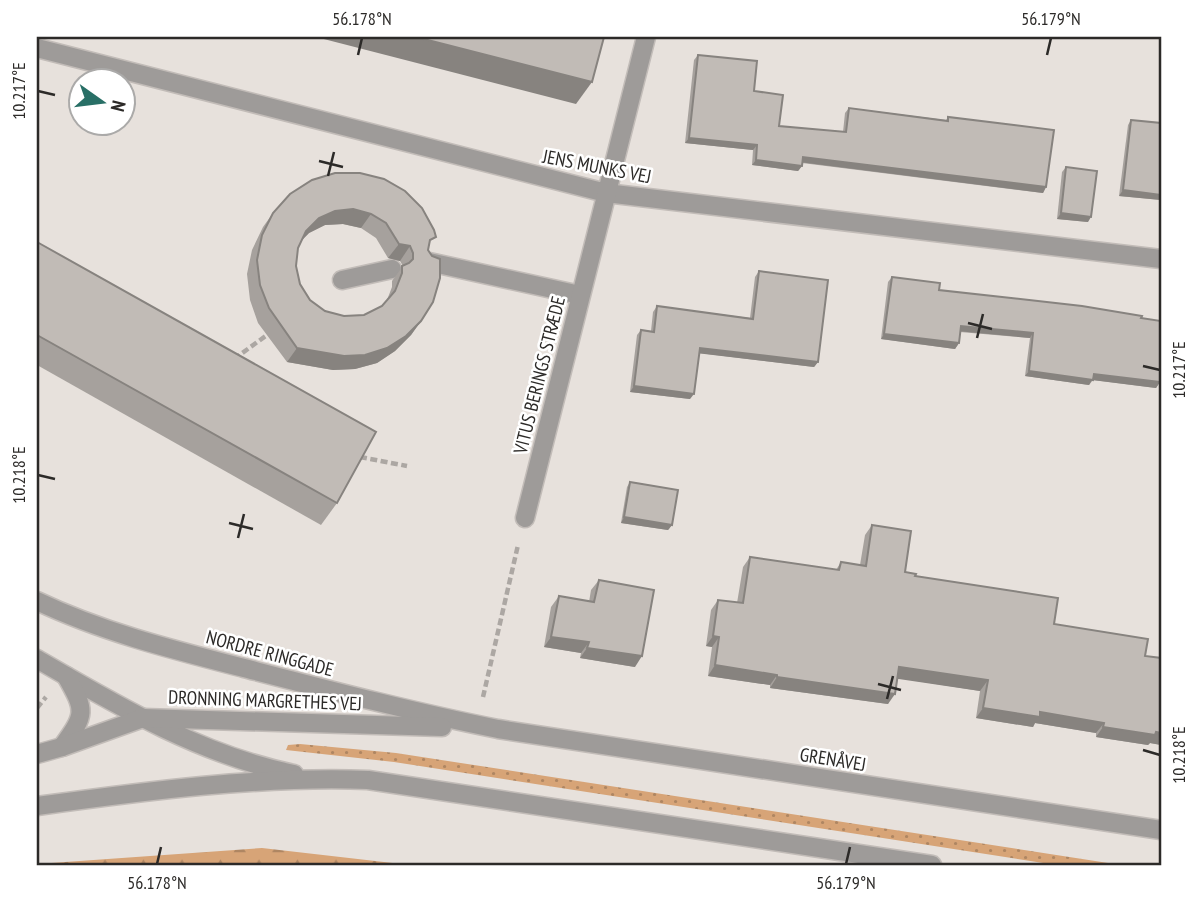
<svg xmlns="http://www.w3.org/2000/svg" width="1198" height="902" viewBox="0 0 1198 902" font-family="'PT Sans Narrow',sans-serif">
	<style>
		.green { fill: url(#green-dots) }
		.forest { fill: url(#forest-firs) }
		.lines { fill: none; stroke-linecap: round; stroke-linejoin: round }
		.service-casing { stroke: #c2bcb8; stroke-width: 21 }
		.minor-casing { stroke: #c2bcb8; stroke-width: 21 }
		.tertiary-casing { stroke: #c2bcb8; stroke-width: 21 }
		.path { stroke: #aca7a3; stroke-width: 4.5; stroke-dasharray: 7 3.5; stroke-linecap: butt }
		.service { stroke: #9e9b99; stroke-width: 18 }
		.minor { stroke: #9e9b99; stroke-width: 18 }
		.tertiary { stroke: #9e9b99; stroke-width: 18 }
		.wall { fill: #a6a19d; fill-rule: evenodd }
		.shaded-wall { fill: #87837f }
		.building { fill: #c1bbb6; stroke: #87837f; stroke-width: 2; fill-rule: evenodd }
		.ticks { fill: none; stroke: #2c2a28; stroke-width: 2.5 }
		.labels { text-anchor: middle; stroke-width: 5; stroke-linejoin: round; paint-order: stroke }
		.street-label { font-size: 19px; fill: #2c2a28; stroke: #fff }
		.neatline { fill: none; stroke: #2c2a28; stroke-width: 2.5 }
		.ticks-label { font-size: 18px; text-anchor: middle; fill: #2c2a28 }
	</style>
	<defs>
		<pattern id="green-dots" width="8" height="8" patternUnits="userSpaceOnUse" patternTransform="scale(1.75)"><rect width="8" height="8" fill="#d7a477"/><path d="M2 2h.1M6 6h.1" fill="none" stroke="#af8662" stroke-width="1.8" stroke-linecap="round"/></pattern>
		<pattern id="forest-firs" width="22" height="20" patternUnits="userSpaceOnUse" patternTransform="scale(1.75)"><rect width="22" height="20" fill="#d7a477"/><path d="M5 1l3.5 6h-7zM16 11l3.5 6h-7z" fill="#af8662"/></pattern>
	</defs>
	<rect width="100%" height="100%" fill="#e7e1dc"/>
	<polygon class="green" points="300,744 396,753 1121,865 1056,865 394,762 286,750 288,745"/>
	<polygon class="forest" points="262,848 410,865 37,865 37,864"/>
	<g class="lines">
		<defs>
			<g id="service">
				<polyline points="429,262 580,295"/>
				<polyline points="342,280 392,269"/>
			</g>
			<g id="minor">
				<polyline points="37,48 606,193 1161,259"/>
				<polyline points="525,518 646,37"/>
			</g>
			<g id="tertiary">
				<path d="M37,601C102,632 174,650 244,668C329,690 413,712 498,729L1161,830"/>
				<path d="M37,659C118,706 201,755 294,774"/>
				<path d="M62,747C86,714 86,711 66,676"/>
				<polyline points="37,754 62,747 143,718 442,727"/>
				<path d="M37,806C146,791 258,776 368,780L932,865"/>
			</g>
		</defs>
		<use href="#service" class="service-casing"/>
		<use href="#minor" class="minor-casing"/>
		<use href="#tertiary" class="tertiary-casing"/>
		<g class="path">
			<polyline points="234,359 267,335"/>
			<polyline points="360,457 407,466"/>
			<polyline points="483,697 518,545"/>
			<polyline points="37,708 46,697"/>
		</g>
		<use href="#service" class="service"/>
		<use href="#minor" class="minor"/>
		<use href="#tertiary" class="tertiary"/>
	</g>
	<g class="wall">
		<polygon points="698,55 754,91 779,126 843,132 845,113 849,108 946,120 948,117 1046,187 1043,193 802,163 802,166 798,171 752,165 753,150 685,143 694,60"/>
		<polygon points="1131,120 1161,200 1119,196 1128,125"/>
		<polygon points="1066,167 1088,222 1057,219 1062,172"/>
		<path d="M312,180L429,247L421,321L411,335L395,351L377,363L355,369L333,370L287,362L258,323L250,300L247,274L252,250L263,227L273,213ZM343,224L361,228L376,238L388,258L400,261L403,266L392,281V287L387,300L382,306L364,315L344,316L325,311L310,300L300,284L296,266L298,248L302,240L309,233L325,225Z"/>
		<polygon points="37,242 337,503 321,525 37,365"/>
		<polygon points="759,271 818,362 814,367 699,353 690,399 630,392 637,335 641,330 651,331 653,312 657,306 750,318 755,277"/>
		<polygon points="892,277 939,290 1141,318 1160,379 1160,382 1156,388 1093,380 1089,385 1025,376 1030,338 960,332 959,343 955,349 881,339 888,282"/>
		<polygon points="630,482 672,525 668,530 621,523 627,487"/>
		<polygon points="872,525 905,572 1145,656 1161,658 1161,745 1150,743 1148,745 1096,737 1096,733 1035,723 1033,727 976,718 980,691 898,678 888,704 770,688 770,685 708,676 712,647 706,646 711,610 718,600 737,603 743,567 750,557 836,570 841,562 860,565 865,535"/>
		<polygon points="599,580 635,667 580,658 581,653 544,647 551,607 559,596 589,602 591,590"/>
	</g>
	<g class="shaded-wall">
		<polygon points="316,37 416,37 592,82 576,104"/>
		<polygon points="689,138 757,145 753,150 685,143"/>
		<polygon points="803,157 1046,187 1043,193 799,162"/>
		<polygon points="756,160 802,166 798,171 752,165"/>
		<polygon points="1123,190 1161,195 1161,200 1119,196"/>
		<polygon points="353,209 371,214 361,228 343,224 325,225 309,233 296,246 306,231 319,218 335,211"/>
		<polygon points="1061,213 1091,217 1088,222 1057,219"/>
		<polygon points="399,244 410,246 400,261 388,258"/>
		<polygon points="421,321 411,335 395,351 377,363 355,369 333,370 287,362 297,348"/>
		<polygon points="961,326 1033,333 1030,338 957,331"/>
		<polygon points="884,334 959,343 955,349 881,339"/>
		<polygon points="700,348 818,362 814,367 696,353"/>
		<polygon points="1029,371 1094,374 1160,382 1156,388 1092,380 1089,385 1025,376"/>
		<polygon points="634,386 694,394 690,399 630,392"/>
		<polygon points="624,517 672,525 668,530 621,523"/>
		<polygon points="713,636 719,637 712,647 706,646"/>
		<polygon points="551,637 589,642 581,653 544,647"/>
		<polygon points="587,648 642,656 635,667 580,658"/>
		<polygon points="715,665 777,675 770,685 708,676"/>
		<polygon points="899,667 988,680 980,691 892,678"/>
		<polygon points="777,677 895,694 888,704 770,688"/>
		<polygon points="983,708 1040,712 1104,723 1096,733 1035,723 1033,727 976,718"/>
		<polygon points="1103,727 1161,733 1161,745 1150,743 1148,745 1096,737"/>
	</g>
	<g class="building">
		<polygon points="416,37 604,37 592,82"/>
		<polygon points="698,55 757,61 754,91 783,95 779,126 846,132 849,108 948,121 948,117 1054,130 1046,187 803,157 802,166 756,160 757,145 689,138"/>
		<polygon points="1131,120 1161,123 1161,195 1123,190"/>
		<polygon points="1066,167 1097,171 1091,217 1061,213"/>
		<path d="M335,173H360L384,179L405,191L422,208L434,230L436,237L430,240L428,250L432,256L440,259V278L433,302L421,321L406,336L387,348L365,355L344,356L297,348L269,308L260,285L257,260L262,235L273,213L290,194L312,180ZM353,209L371,214L386,223L399,244L410,246L413,253V259L409,263L402,266V273L395,291L382,306L364,315L344,316L325,311L310,300L300,284L296,266L298,248L306,231L319,218L335,211Z"/>
		<polygon points="37,242 376,432 337,503 37,335"/>
		<polygon points="759,271 828,280 818,362 700,348 694,394 634,386 641,330 654,332 657,306 753,319"/>
		<polygon points="892,277 940,283 939,290 1082,306 1142,316 1141,318 1161,321 1161,374 1160,374 1160,382 1094,374 1093,380 1029,371 1033,333 961,326 959,343 884,334"/>
		<polygon points="630,482 678,490 672,525 624,517"/>
		<polygon points="872,525 911,531 905,572 916,574 915,576 1058,598 1054,624 1148,639 1145,656 1161,658 1161,733 1156,732 1155,735 1103,727 1104,723 1040,712 1040,717 983,708 988,680 899,667 895,694 777,677 777,675 715,665 719,637 713,636 718,600 743,603 750,557 839,570 841,562 866,566"/>
		<polygon points="599,580 654,590 642,656 587,648 589,642 551,637 559,596 594,602"/>
	</g>
	<path class="ticks" d="M358,55L362,38M1047,55L1051,38M38,91L55,95M319,161L343,167M328,176L334,152M968,323L992,329M977,338L983,314M1143,366L1160,370M38,475L55,479M229,523L253,529M238,538L244,514M878,684L901,690M887,699L893,676M1143,750L1160,755M157,864L161,847M846,864L850,847"/>
	<g class="labels">
		<g class="street-label">
			<text transform="translate(597 166) rotate(11)" y="7">JENS MUNKS VEJ</text>
			<text transform="translate(539 375) rotate(-76)" y="7">VITUS BERINGS STRÆDE</text>
			<text transform="translate(270 653) rotate(15)" y="7">NORDRE RINGGADE</text>
			<text transform="translate(265 700) rotate(2)" y="7">DRONNING MARGRETHES VEJ</text>
			<text transform="translate(833 759) rotate(9)" y="7">GRENÅVEJ</text>
		</g>
	</g>
	<rect width="1198" height="902" fill="none" stroke="#ffffff" stroke-width="77"/>
	<g transform="translate(102 102) rotate(104)"><circle r="33" fill="#ffffff" stroke="#abaaa9" stroke-width="2"/>
	<path d="M0-5L12 26L0 18L-12 26Z" fill="#286f66"/>
	<text y="-10" font-size="19" font-weight="bold" text-anchor="middle" fill="#2c2a28">N</text>
	</g>
	<rect x="38" y="38" width="1122" height="826" class="neatline"/>
	<g class="ticks-label">
		<text x="362" y="25">56.178°N</text>
		<text x="1051" y="25">56.179°N</text>
		<text transform="translate(19 91) rotate(-90)" y="6">10.217°E</text>
		<text transform="translate(1179 370) rotate(-90)" y="6">10.217°E</text>
		<text transform="translate(19 475) rotate(-90)" y="6">10.218°E</text>
		<text transform="translate(1179 755) rotate(-90)" y="6">10.218°E</text>
		<text x="157" y="889">56.178°N</text>
		<text x="846" y="889">56.179°N</text>
	</g>
</svg>
